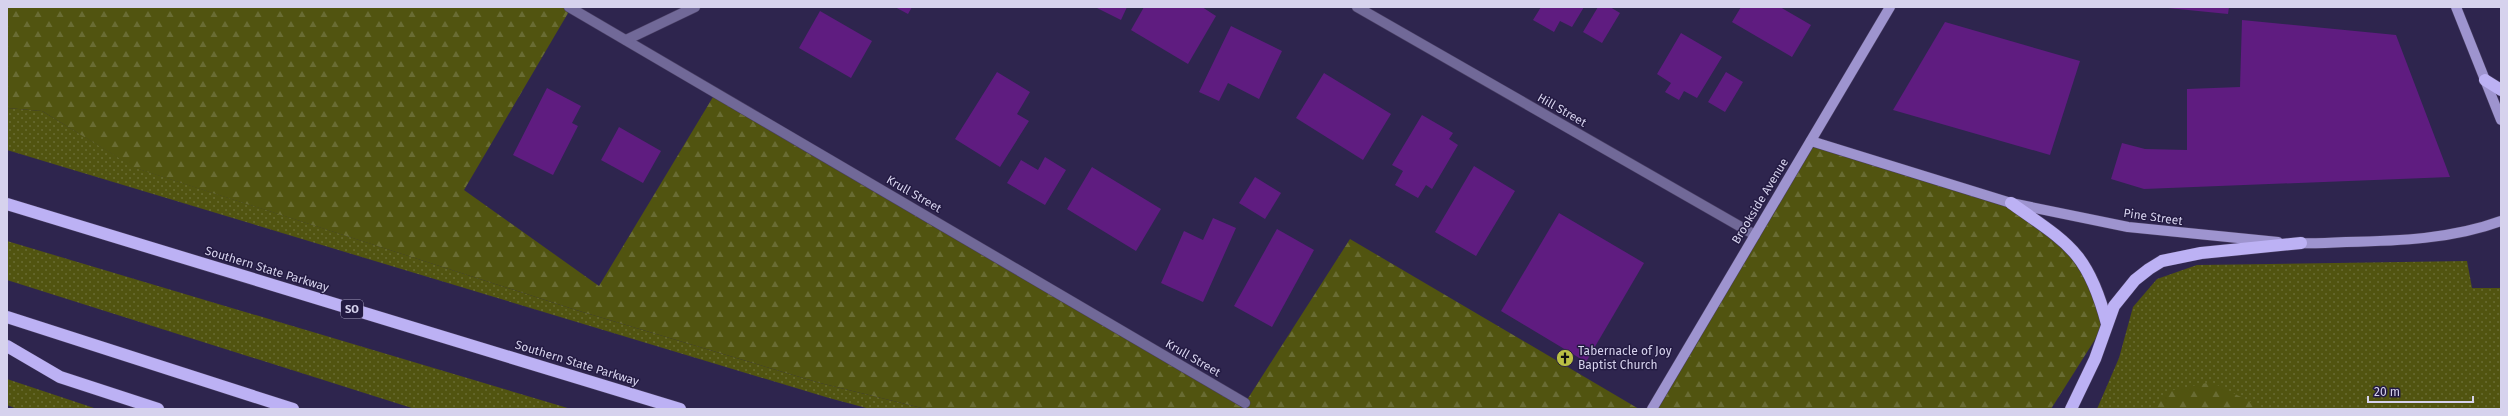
<svg xmlns="http://www.w3.org/2000/svg" width="2508" height="416" viewBox="0 0 2508 416" font-family="'Fira Sans',sans-serif">
	<style>
		.grass { fill: url(#grass-dots) }
		.forest { fill: url(#forest-firs) }
		.building { fill: #5f1c80 }
		.lines { fill: none; stroke-linecap: round; stroke-linejoin: round }
		.minor-casing { stroke: #493f63; stroke-width: 11 }
		.major-casing { stroke: #493f63; stroke-width: 11 }
		.highway-casing { stroke: #493f63; stroke-width: 13 }
		.minor { stroke: #716998; stroke-width: 10 }
		.major { stroke: #9e94cf; stroke-width: 10 }
		.highway { stroke: #bcb1f4; stroke-width: 12 }
		.labels { text-anchor: middle; stroke-width: 3; stroke-linejoin: round; paint-order: stroke }
		.shield { fill: #241b43; stroke: #a19bba; stroke-width: 1 }
		.shield-label { font-size: 11px; font-weight: bold; fill: #d6d2ed }
		.street-label { font-size: 12px; fill: #d6d2ed; stroke: #241b43 }
		.poi-label { font-size: 12px; fill: #d6d2ed; stroke: #241b43; text-anchor: start }
	</style>
	<defs>
		<pattern id="grass-dots" width="8" height="8" patternUnits="userSpaceOnUse"><rect width="8" height="8" fill="#515410"/><path d="M2 2h.1M6 6h.1" fill="none" stroke="#696c33" stroke-width="1.8" stroke-linecap="round"/></pattern>
		<pattern id="forest-firs" width="22" height="20" patternUnits="userSpaceOnUse"><rect width="22" height="20" fill="#515410"/><path d="M5 1l3.5 6h-7zM16 11l3.5 6h-7z" fill="#696c33"/></pattern>
	</defs>
	<rect width="100%" height="100%" fill="#2e254e"/>
	<g class="grass">
		<polygon points="7,108 42,111 136,168 576,310 820,383 926,409 870,409 829,398 7,150"/>
		<polygon points="7,241 571,409 415,409 7,280"/>
		<polygon points="2467,261 2472,288 2501,288 2501,409 2097,409 2119,358 2133,307 2157,279 2197,265"/>
		<polygon points="7,379 97,409 17,409 7,405"/>
	</g>
	<g class="forest">
		<polygon points="7,7 569,7 571,8 464,190 599,286 716,92 1245,403 1350,239 1639,409 926,409 820,383 576,310 135,168 42,111 7,108"/>
		<polygon points="1811,141 2011,203 2052,232 2097,288 2101,330 2051,409 1652,409"/>
		<polygon points="2211,382 2265,409 2153,409 2169,391"/>
	</g>
	<g class="building">
		<polygon points="895,7 912,7 908,14"/>
		<polygon points="1095,7 1127,7 1121,20"/>
		<polygon points="1144,7 1202,7 1216,16 1188,64 1131,30"/>
		<polygon points="1541,7 1584,7 1572,27 1560,21 1554,32 1533,20"/>
		<polygon points="1598,7 1610,7 1620,13 1602,43 1583,32"/>
		<polygon points="1741,7 1780,7 1811,25 1792,57 1732,22"/>
		<polygon points="2158,7 2229,7 2228,14"/>
		<polygon points="820,11 872,41 851,78 799,48"/>
		<polygon points="2242,20 2396,35 2450,177 2144,189 2111,179 2122,143 2145,149 2187,150 2187,89 2240,87"/>
		<polygon points="1945,22 2080,61 2050,155 1893,110"/>
		<polygon points="1231,26 1282,51 1259,99 1228,83 1219,101 1199,92"/>
		<polygon points="1681,33 1722,57 1697,98 1684,91 1679,100 1665,92 1671,83 1657,74"/>
		<polygon points="997,72 1030,92 1017,114 1029,121 1000,167 955,139"/>
		<polygon points="1726,72 1743,82 1725,112 1708,102"/>
		<polygon points="1324,73 1391,114 1363,160 1296,118"/>
		<polygon points="547,88 581,106 572,123 578,126 553,175 513,155"/>
		<polygon points="1422,115 1453,133 1449,139 1458,145 1432,189 1426,185 1418,198 1395,185 1403,171 1392,165"/>
		<polygon points="619,127 661,151 643,183 601,160"/>
		<polygon points="1045,157 1066,170 1045,205 1007,183 1021,160 1038,170"/>
		<polygon points="1474,166 1515,191 1476,256 1435,232"/>
		<polygon points="1092,167 1161,209 1136,251 1067,209"/>
		<polygon points="1255,177 1281,193 1265,219 1239,203"/>
		<polygon points="1559,213 1644,263 1586,362 1501,311"/>
		<polygon points="1213,218 1236,228 1203,302 1161,283 1184,231 1203,240"/>
		<polygon points="1277,229 1314,250 1272,327 1234,306"/>
	</g>
	<g class="lines">
		<defs>
			<g id="minor">
				<polyline points="569,7 1245,403"/>
				<polyline points="1357,7 1755,235"/>
				<polyline points="626,40 695,7"/>
			</g>
			<g id="major">
				<polyline points="2456,7 2501,120"/>
				<polyline points="1811,141 2011,203 2128,227 2278,242"/>
				<path d="M2294,243C2311,244 2329,243 2346,242C2398,241 2452,239 2501,221"/>
				<polyline points="1652,409 1890,7"/>
			</g>
			<g id="highway">
				<polyline points="2485,80 2501,90"/>
				<path d="M2011,203C2069,244 2088,252 2107,324"/>
				<polyline points="7,204 680,409"/>
				<polyline points="7,317 293,409"/>
				<polyline points="7,346 60,377 158,409"/>
				<polyline points="2071,409 2095,359 2114,306 2135,280 2149,269 2162,261 2201,253 2301,243"/>
			</g>
		</defs>
		<use href="#minor" class="minor-casing"/>
		<use href="#major" class="major-casing"/>
		<use href="#highway" class="highway-casing"/>
		<use href="#minor" class="minor"/>
		<use href="#major" class="major"/>
		<use href="#highway" class="highway"/>
	</g>
	<defs>
		<symbol id="church-disc" viewBox="-11 -11 22 22"><circle r="9.5" fill="#bac045" stroke="#241b43"/><path d="M-1.2-6h2.4v3.5h3.3v2.4h-3.3V6h-2.4V-.1h-3.3v-2.4h3.3Z" fill="#111"/></symbol>
	</defs>
	<g fill-rule="evenodd">
		<use href="#church-disc" x="1555" y="348" width="20" height="20"/>
	</g>
	<g class="labels">
		<rect class="shield" x="341" y="300" width="22" height="18" rx="3"/>
		<g class="shield-label">
			<text x="352" y="313">SO</text>
		</g>
		<g class="street-label">
			<text transform="translate(1562 110) rotate(30)" y="4">Hill Street</text>
			<text transform="translate(914 194) rotate(30)" y="4">Krull Street</text>
			<text transform="translate(1760 201) rotate(-59)" y="4">Brookside Avenue</text>
			<text transform="translate(2153 217) rotate(8)" y="4">Pine Street</text>
			<text transform="translate(267 269) rotate(17)" y="4">Southern State Parkway</text>
			<text transform="translate(1193 358) rotate(30)" y="4">Krull Street</text>
			<text transform="translate(577 363) rotate(17)" y="4">Southern State Parkway</text>
		</g>
		<g class="poi-label">
			<text x="1578" y="355">Tabernacle of Joy<tspan x="1578" dy="14">Baptist Church</tspan></text>
		</g>
	</g>
	<rect width="2508" height="416" fill="none" stroke="#d6d2ed" stroke-width="16"/>
	<path d="M2368 396v6h105v-6" fill="none" stroke="#d6d2ed" stroke-width="2"/>
	<text x="2374" y="396" font-size="12" fill="#d6d2ed" stroke="#241b43" stroke-width="3" paint-order="stroke">20 m</text>
</svg>
